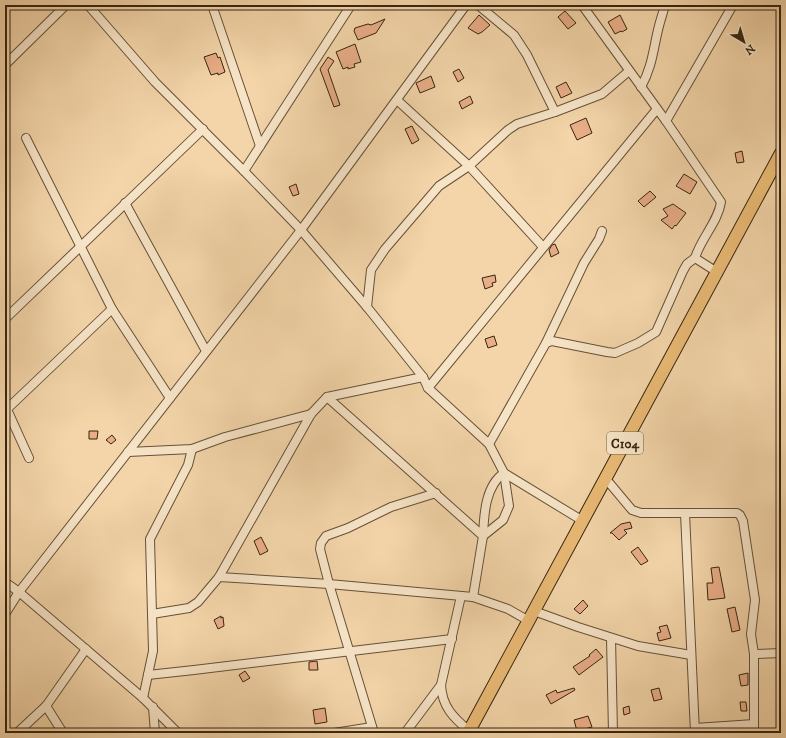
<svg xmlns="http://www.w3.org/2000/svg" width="786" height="738" viewBox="0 0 786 738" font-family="'IM FELL DW Pica',serif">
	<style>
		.building { fill: #e9ad87; stroke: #362512 }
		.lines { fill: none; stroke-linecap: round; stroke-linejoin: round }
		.minor-casing { stroke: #655138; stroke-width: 10 }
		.highway-casing { stroke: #362512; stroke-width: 14 }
		.minor { stroke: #f7e4c7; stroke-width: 8 }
		.highway { stroke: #eaba74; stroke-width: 12 }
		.labels { text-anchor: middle; stroke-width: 3.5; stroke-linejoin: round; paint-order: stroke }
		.shield { fill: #f7e4c7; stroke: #705e48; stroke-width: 1 }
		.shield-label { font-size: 13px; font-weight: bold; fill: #362512 }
	</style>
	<rect width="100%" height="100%" fill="#f3d5a9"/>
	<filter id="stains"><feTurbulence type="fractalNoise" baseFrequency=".005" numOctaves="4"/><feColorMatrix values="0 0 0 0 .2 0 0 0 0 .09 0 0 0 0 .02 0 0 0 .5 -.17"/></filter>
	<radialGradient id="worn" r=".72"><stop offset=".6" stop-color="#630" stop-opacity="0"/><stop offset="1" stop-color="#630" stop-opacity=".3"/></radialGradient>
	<g class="building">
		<polygon points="565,11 576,23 568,29 558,17"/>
		<polygon points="479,15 490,25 482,32 478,34 468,28"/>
		<polygon points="620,15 627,29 622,32 621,31 615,34 608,22"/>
		<polygon points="385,19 376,33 358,40 354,31 355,28 368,24 371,25"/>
		<polygon points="355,44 361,62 354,64 355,67 348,69 348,67 343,69 336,52"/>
		<polygon points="216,53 218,58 220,57 225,72 218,75 218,73 211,75 204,57"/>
		<polygon points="328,57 334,61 328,70 340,105 334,107 320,69"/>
		<polygon points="459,69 464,78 458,82 453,72"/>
		<polygon points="431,76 435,87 420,93 416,83"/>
		<polygon points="566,82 572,93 561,98 556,87"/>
		<polygon points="470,96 473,103 462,109 459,102"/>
		<polygon points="586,118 592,133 577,140 570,125"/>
		<polygon points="412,126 419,140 412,144 405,129"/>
		<polygon points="742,151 744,162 737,163 735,153"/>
		<polygon points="684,174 697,182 690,194 676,186"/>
		<polygon points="296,184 299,194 293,196 289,187"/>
		<polygon points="650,191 656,197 644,207 638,201"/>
		<polygon points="673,204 686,213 676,226 675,225 672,229 661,220 668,216 663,209"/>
		<polygon points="555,244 559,253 551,257 549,250 552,245"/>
		<polygon points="495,275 496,282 492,283 493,286 485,289 482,278"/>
		<polygon points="494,336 497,345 488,348 485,339"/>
		<polygon points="89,431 98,431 97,439 89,439"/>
		<polygon points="112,435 116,440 111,444 106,440"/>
		<polygon points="630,522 632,528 624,530 627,533 619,540 612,533 610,533 621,524"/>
		<polygon points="261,537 268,551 260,555 254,541"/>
		<polygon points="638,547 648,561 641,565 631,552"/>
		<polygon points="719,567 725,598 708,600 707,583 713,583 711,568"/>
		<polygon points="583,600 588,606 580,614 574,609"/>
		<polygon points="735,607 740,630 732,632 727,609"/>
		<polygon points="221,616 221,618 223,617 224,626 218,629 214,620"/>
		<polygon points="667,625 671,638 659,641 657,633 661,632 659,627"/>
		<polygon points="596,649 603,657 579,675 573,667 590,656 589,655"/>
		<polygon points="317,661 318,670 309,670 309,662"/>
		<polygon points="245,671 250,678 243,682 239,675"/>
		<polygon points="748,673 748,685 741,686 739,675"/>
		<polygon points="574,688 575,690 551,704 546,695 556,690 557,693"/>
		<polygon points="659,688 662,699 654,701 651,690"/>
		<polygon points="740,702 746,702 747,711 741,711"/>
		<polygon points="629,706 630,713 624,715 623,708"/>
		<polygon points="325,708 327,722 315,724 313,710"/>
		<polygon points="588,716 592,727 577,731 574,720"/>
	</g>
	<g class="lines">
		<defs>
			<g id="minor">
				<polyline points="88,5 155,82 244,171 301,230 367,307 423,377 428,388 489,444 504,473 509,506 503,520 483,536"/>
				<polyline points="212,5 260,146"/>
				<polyline points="478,5 514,35 527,55 555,112"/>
				<path d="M582,5L666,121L721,202C718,222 701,238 695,258L717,272"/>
				<polyline points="5,65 66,5"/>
				<path d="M641,87C652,67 653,51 658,30C660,21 663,13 665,5"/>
				<polyline points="397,100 469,166 543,247"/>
				<polyline points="666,121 733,5"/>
				<polyline points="26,138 112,309 170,398"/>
				<polyline points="244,171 351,5"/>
				<polyline points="125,203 206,351"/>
				<polyline points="367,307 371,270 385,249 439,186 469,166 508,130 517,124 555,112 602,94 629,71"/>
				<polyline points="5,319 203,129"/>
				<polyline points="546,343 584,263 599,239 602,231"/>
				<polyline points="428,388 657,109"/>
				<polyline points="327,397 483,536 473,597"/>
				<polyline points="5,405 29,458"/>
				<polyline points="7,409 112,309"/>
				<polyline points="489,444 546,343 552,341 607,352 615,353 638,343 656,332 683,271 687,264 695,258"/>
				<polyline points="128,452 192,449 225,437 311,414"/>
				<polyline points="606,479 632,510 641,513 737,513 740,515 743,521 755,600 751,634 754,654 754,733"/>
				<polyline points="685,513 695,733"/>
				<path d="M483,536C484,515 485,486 504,473L583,521"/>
				<polyline points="219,577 329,584 473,597 508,609 529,621"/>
				<polyline points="5,582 19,592 143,698 178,733"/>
				<path d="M461,596L441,685C442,707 454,718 469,731"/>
				<polyline points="534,611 578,627 638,646 691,655"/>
				<polyline points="5,614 19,592 301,230 466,5"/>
				<polyline points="152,614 189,608 198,602 219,577 311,414 327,397 423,377"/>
				<polyline points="611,638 613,733"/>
				<polyline points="754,654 781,653"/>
				<polyline points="148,675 194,670 452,639"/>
				<polyline points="143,698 153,651 150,539 188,465 192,449"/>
				<polyline points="46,706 63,733"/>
				<polyline points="153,707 155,733"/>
				<polyline points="695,728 754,724"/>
				<polyline points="17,733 46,706 86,649"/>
				<polyline points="334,733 372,727"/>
				<polyline points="374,733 329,584 320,549 321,543 326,536 348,528 391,507 436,493"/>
				<polyline points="405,733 441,685"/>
			</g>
			<polyline id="highway" points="468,733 781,153"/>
		</defs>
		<use href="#minor" class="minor-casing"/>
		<use href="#highway" class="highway-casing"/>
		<use href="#minor" class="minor"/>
		<use href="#highway" class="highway"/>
	</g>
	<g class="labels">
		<rect class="shield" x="607" y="432" width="36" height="22" rx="3"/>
		<g class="shield-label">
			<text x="625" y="448">C104</text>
		</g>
	</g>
	<rect width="786" height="738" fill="none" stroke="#f3d5a9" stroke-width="20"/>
	<rect x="6" y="6" width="774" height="726" fill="none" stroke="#362512" stroke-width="2"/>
	<rect x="10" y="10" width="766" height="718" fill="none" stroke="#362512"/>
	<g transform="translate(744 42) rotate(142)" stroke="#f7e4c7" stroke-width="3" paint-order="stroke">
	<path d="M0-3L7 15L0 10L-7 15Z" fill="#362512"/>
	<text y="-6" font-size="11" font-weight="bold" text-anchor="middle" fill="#362512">N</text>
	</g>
	<rect width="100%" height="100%" filter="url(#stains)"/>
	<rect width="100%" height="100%" fill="url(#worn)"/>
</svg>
